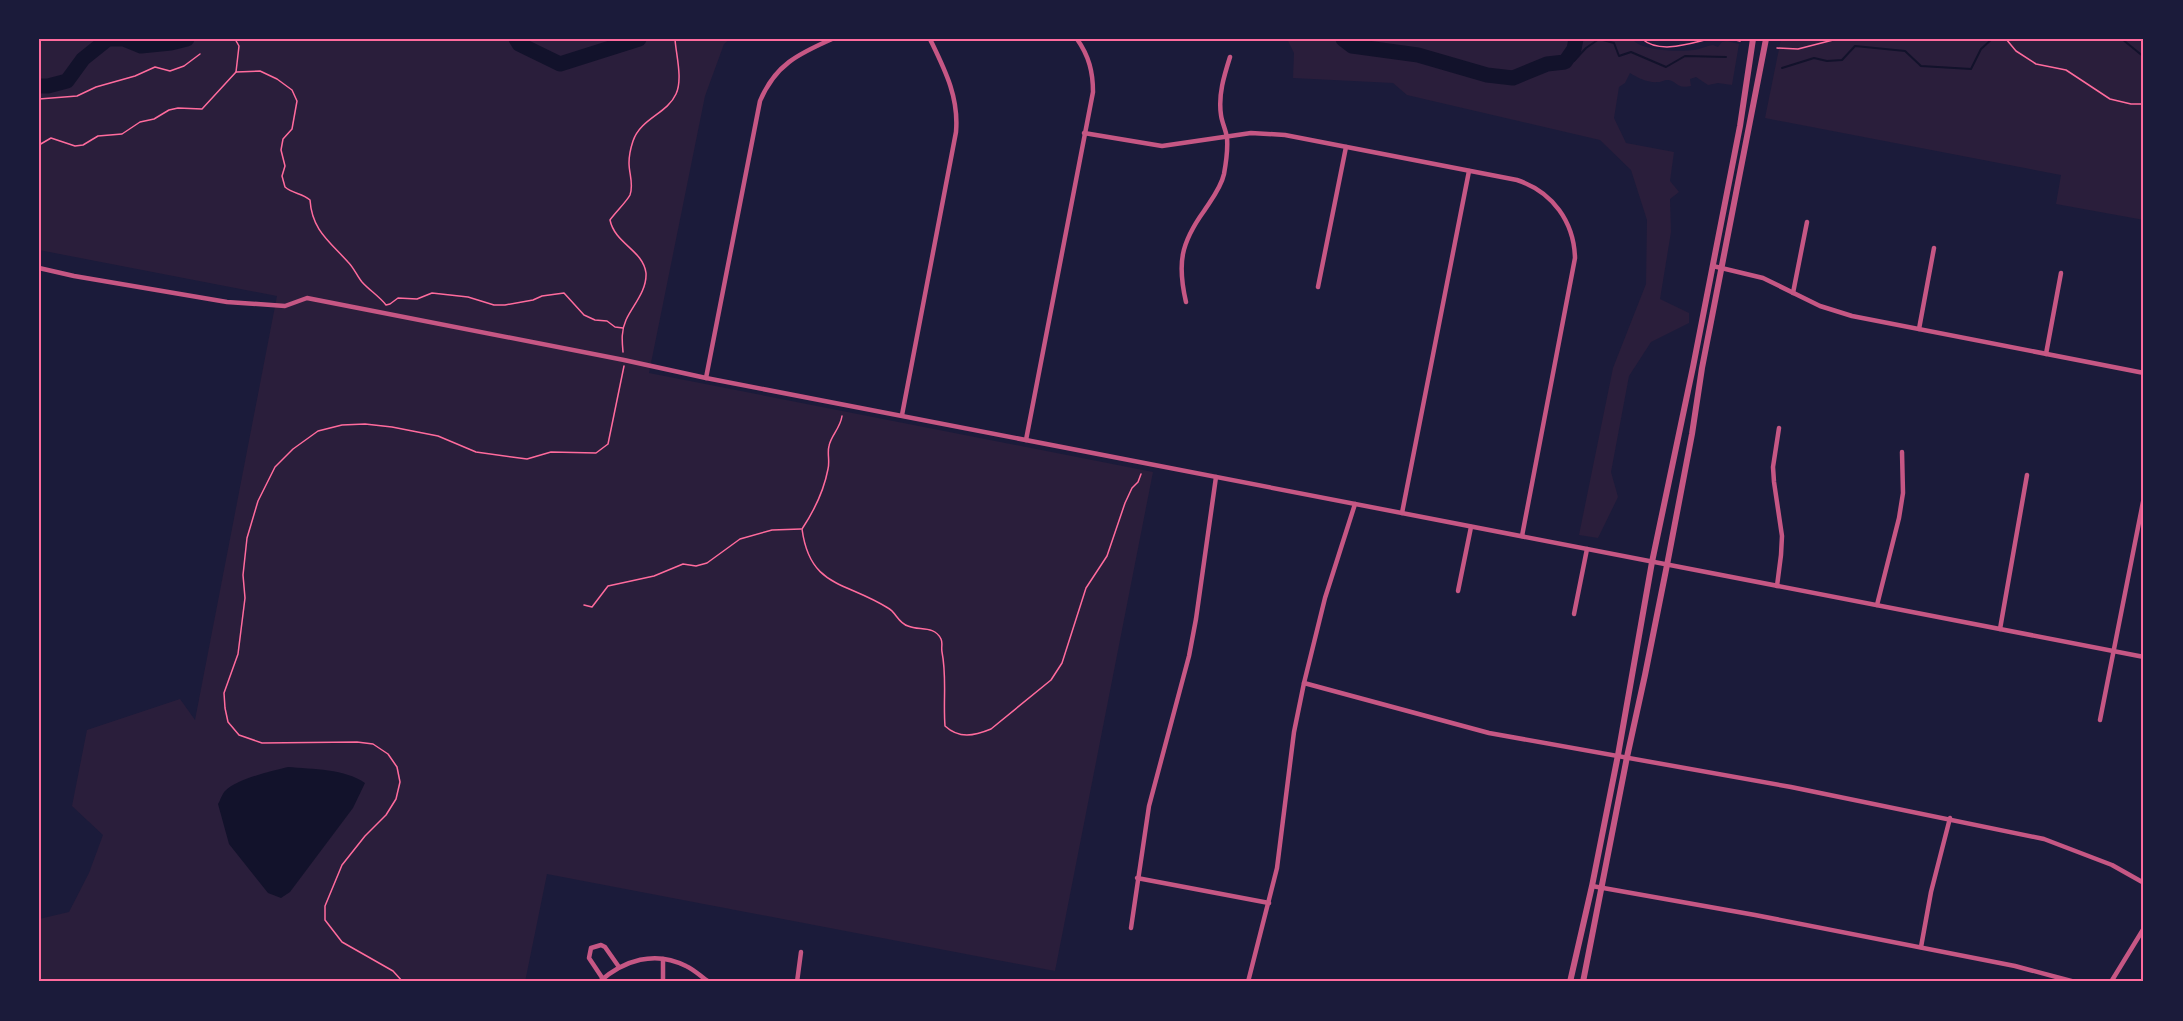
<svg xmlns="http://www.w3.org/2000/svg" width="2183" height="1021" viewBox="0 0 2183 1021" font-family="'IBM Plex Sans',sans-serif">
	<style>
		.green { fill: #2a1e3b }
		.water { fill: #12122b }
		.lines { fill: none; stroke-linecap: round; stroke-linejoin: round }
		.stream { stroke: #12122b; stroke-width: 2 }
		.river { stroke: #12122b; stroke-width: 15 }
		.path { stroke: #ff6b9d; stroke-width: 1.5 }
		.minor { stroke: #c65784; stroke-width: 4.5 }
		.tertiary { stroke: #c65784; stroke-width: 6 }
		.neatline { fill: none; stroke: #ff6b9d; stroke-width: 2 }
	</style>
	<rect width="100%" height="100%" fill="#1b1b3a"/>
	<g class="green">
		<polygon points="39,39 730,39 724,44 705,96 649,373 1153,472 1055,971 547,874 525,982 39,982 39,919 69,912 89,873 103,835 72,806 87,730 180,699 195,720 277,296 39,250"/>
		<path d="M1287,39H1632C1641,51 1680,52 1694,50C1701,49 1706,46 1713,45L1718,47L1722,42L1727,41L1739,44L1732,85L1718,83L1708,85L1696,77L1690,79L1691,86C1675,89 1678,81 1668,80C1663,80 1663,82 1658,82C1648,83 1638,78 1630,73L1625,83L1619,87L1614,118L1626,143L1674,152L1670,181L1679,192L1670,199L1671,232L1660,299L1689,313V323L1651,342L1629,376L1611,472L1618,497L1598,538L1579,535L1613,368L1646,284L1647,220L1631,170L1600,140L1407,95L1393,83L1293,78L1294,53Z"/>
		<polygon points="1781,39 2144,39 2144,220 2056,204 2061,175 1765,118"/>
	</g>
	<path class="water" d="M288,767C312,769 346,769 365,783L353,808L290,892L281,898L268,893L229,844L218,804C220,801 222,794 225,791C236,779 272,771 288,767Z"/>
	<g class="lines">
		<g class="stream">
			<polyline points="1599,39 1614,43 1619,56 1631,52 1666,67 1685,56 1726,57"/>
			<polyline points="2122,39 2144,57"/>
			<polyline points="1565,62 1574,61 1586,48 1599,39"/>
			<polyline points="1782,68 1814,58 1827,61 1842,60 1855,46 1905,51 1921,66 1971,69 1981,49 1992,39"/>
		</g>
		<g class="river">
			<polyline points="516,39 519,44 560,64 639,39"/>
			<polyline points="1343,39 1352,46 1418,55 1487,75 1513,78 1547,64 1565,62 1574,49 1576,39"/>
			<polyline points="39,86 48,86 67,81 83,59 108,39 124,39 141,46 171,43 187,39"/>
		</g>
		<g class="path">
			<path d="M1642,39C1660,54 1688,44 1709,39"/>
			<polyline points="1731,39 1740,41"/>
			<polyline points="2006,39 2016,51 2036,64 2066,70 2110,99 2131,104 2144,104"/>
			<polyline points="1777,48 1798,49 1837,39"/>
			<path d="M236,72L260,71L277,79L292,90L297,101L292,129L283,139L281,150L285,166L282,176L285,187C293,194 302,193 310,200C312,230 329,241 348,262C354,268 357,276 362,282C369,290 379,296 386,305L390,304L398,298L417,299L432,293L468,297L494,305H505L533,300L542,296L564,293L584,315L595,320L607,321L615,327L623,328"/>
			<polyline points="39,99 77,96 96,87 135,76 155,67 170,71 184,66 200,54"/>
			<polyline points="39,145 51,138 75,146 83,145 98,136 122,134 140,122 154,119 169,110 178,108 202,109 236,72 239,46 235,39"/>
			<path d="M623,352C622,341 621,331 626,320C633,305 647,291 646,273C643,250 615,244 610,220C615,213 627,201 630,195C634,184 629,174 629,163C629,156 631,147 633,141C641,118 667,114 676,94C683,79 676,55 675,39"/>
			<path d="M842,416C840,429 831,435 829,446C827,453 830,461 828,469C824,490 814,511 802,529C810,588 845,581 888,608C896,612 898,623 908,626C919,631 934,625 941,639C943,643 941,647 942,652C947,677 943,701 945,726C959,739 974,736 991,729L1051,680L1062,663L1086,588L1107,556L1125,503L1132,488L1138,482L1141,474"/>
			<polyline points="584,605 592,607 608,586 654,576 683,564 696,566 707,563 740,539 772,530 801,529"/>
			<polyline points="403,982 393,971 342,942 325,920 325,906 342,865 365,836 386,815 396,799 400,782 397,767 388,754 373,744 357,742 262,743 239,735 228,722 225,708 224,693 238,654 245,598 243,575 247,538 258,501 275,467 293,449 318,431 342,425 365,424 392,427 438,436 476,452 527,459 551,452 596,453 608,444 624,366"/>
		</g>
		<g class="minor">
			<path d="M1084,133L1162,146L1251,133L1285,135L1517,180C1553,192 1574,222 1575,258L1522,536"/>
			<polyline points="1713,266 1763,278 1820,306 1852,316 2144,373"/>
			<polyline points="39,268 74,276 227,302 285,306 307,298 624,360 706,378 2144,657"/>
			<polyline points="1318,287 1346,147"/>
			<polyline points="1793,293 1807,222"/>
			<path d="M1186,302C1177,263 1181,243 1204,211C1211,200 1221,188 1224,174C1226,163 1228,150 1227,138C1226,130 1222,123 1221,115C1218,95 1224,76 1230,57"/>
			<polyline points="1919,329 1934,248"/>
			<polyline points="2046,354 2061,273"/>
			<path d="M706,378L760,101C775,65 798,54 832,39"/>
			<path d="M902,415L956,132C959,97 945,70 930,39"/>
			<path d="M1026,440L1093,92C1093,72 1089,56 1077,39"/>
			<polyline points="1402,513 1469,171"/>
			<polyline points="1777,586 1781,555 1782,536 1774,482 1773,467 1779,428"/>
			<polyline points="1458,591 1471,527"/>
			<polyline points="1877,605 1899,518 1903,493 1902,452"/>
			<polyline points="1574,614 1587,549"/>
			<polyline points="2000,629 2027,475"/>
			<polyline points="1304,683 1489,733 1791,787 2044,839 2112,865 2144,883"/>
			<polyline points="2100,720 2144,497"/>
			<polyline points="1137,878 1269,903"/>
			<polyline points="1592,886 1755,915 2015,966 2075,982"/>
			<polyline points="1131,928 1149,806 1189,656 1196,619 1216,477"/>
			<polyline points="1921,947 1931,892 1950,818"/>
			<polyline points="663,959 663,982"/>
			<polyline points="603,979 589,958 591,948 601,945 605,947 619,967"/>
			<path d="M599,982C624,960 655,950 686,966C695,970 701,977 709,982"/>
			<polyline points="797,982 801,952"/>
			<polyline points="1248,982 1277,868 1294,732 1304,683 1325,598 1355,504"/>
			<polyline points="2111,982 2144,928"/>
		</g>
		<g class="tertiary">
			<polyline points="1570,982 1592,886 1618,755 1652,562 1693,367 1740,126 1753,39"/>
			<polyline points="1583,982 1627,757 1645,675 1667,565 1692,434 1702,368 1766,39"/>
		</g>
	</g>
	<rect width="2183" height="1021" fill="none" stroke="#1b1b3a" stroke-width="81"/>
	<rect x="40" y="40" width="2102" height="940" class="neatline"/>
</svg>
